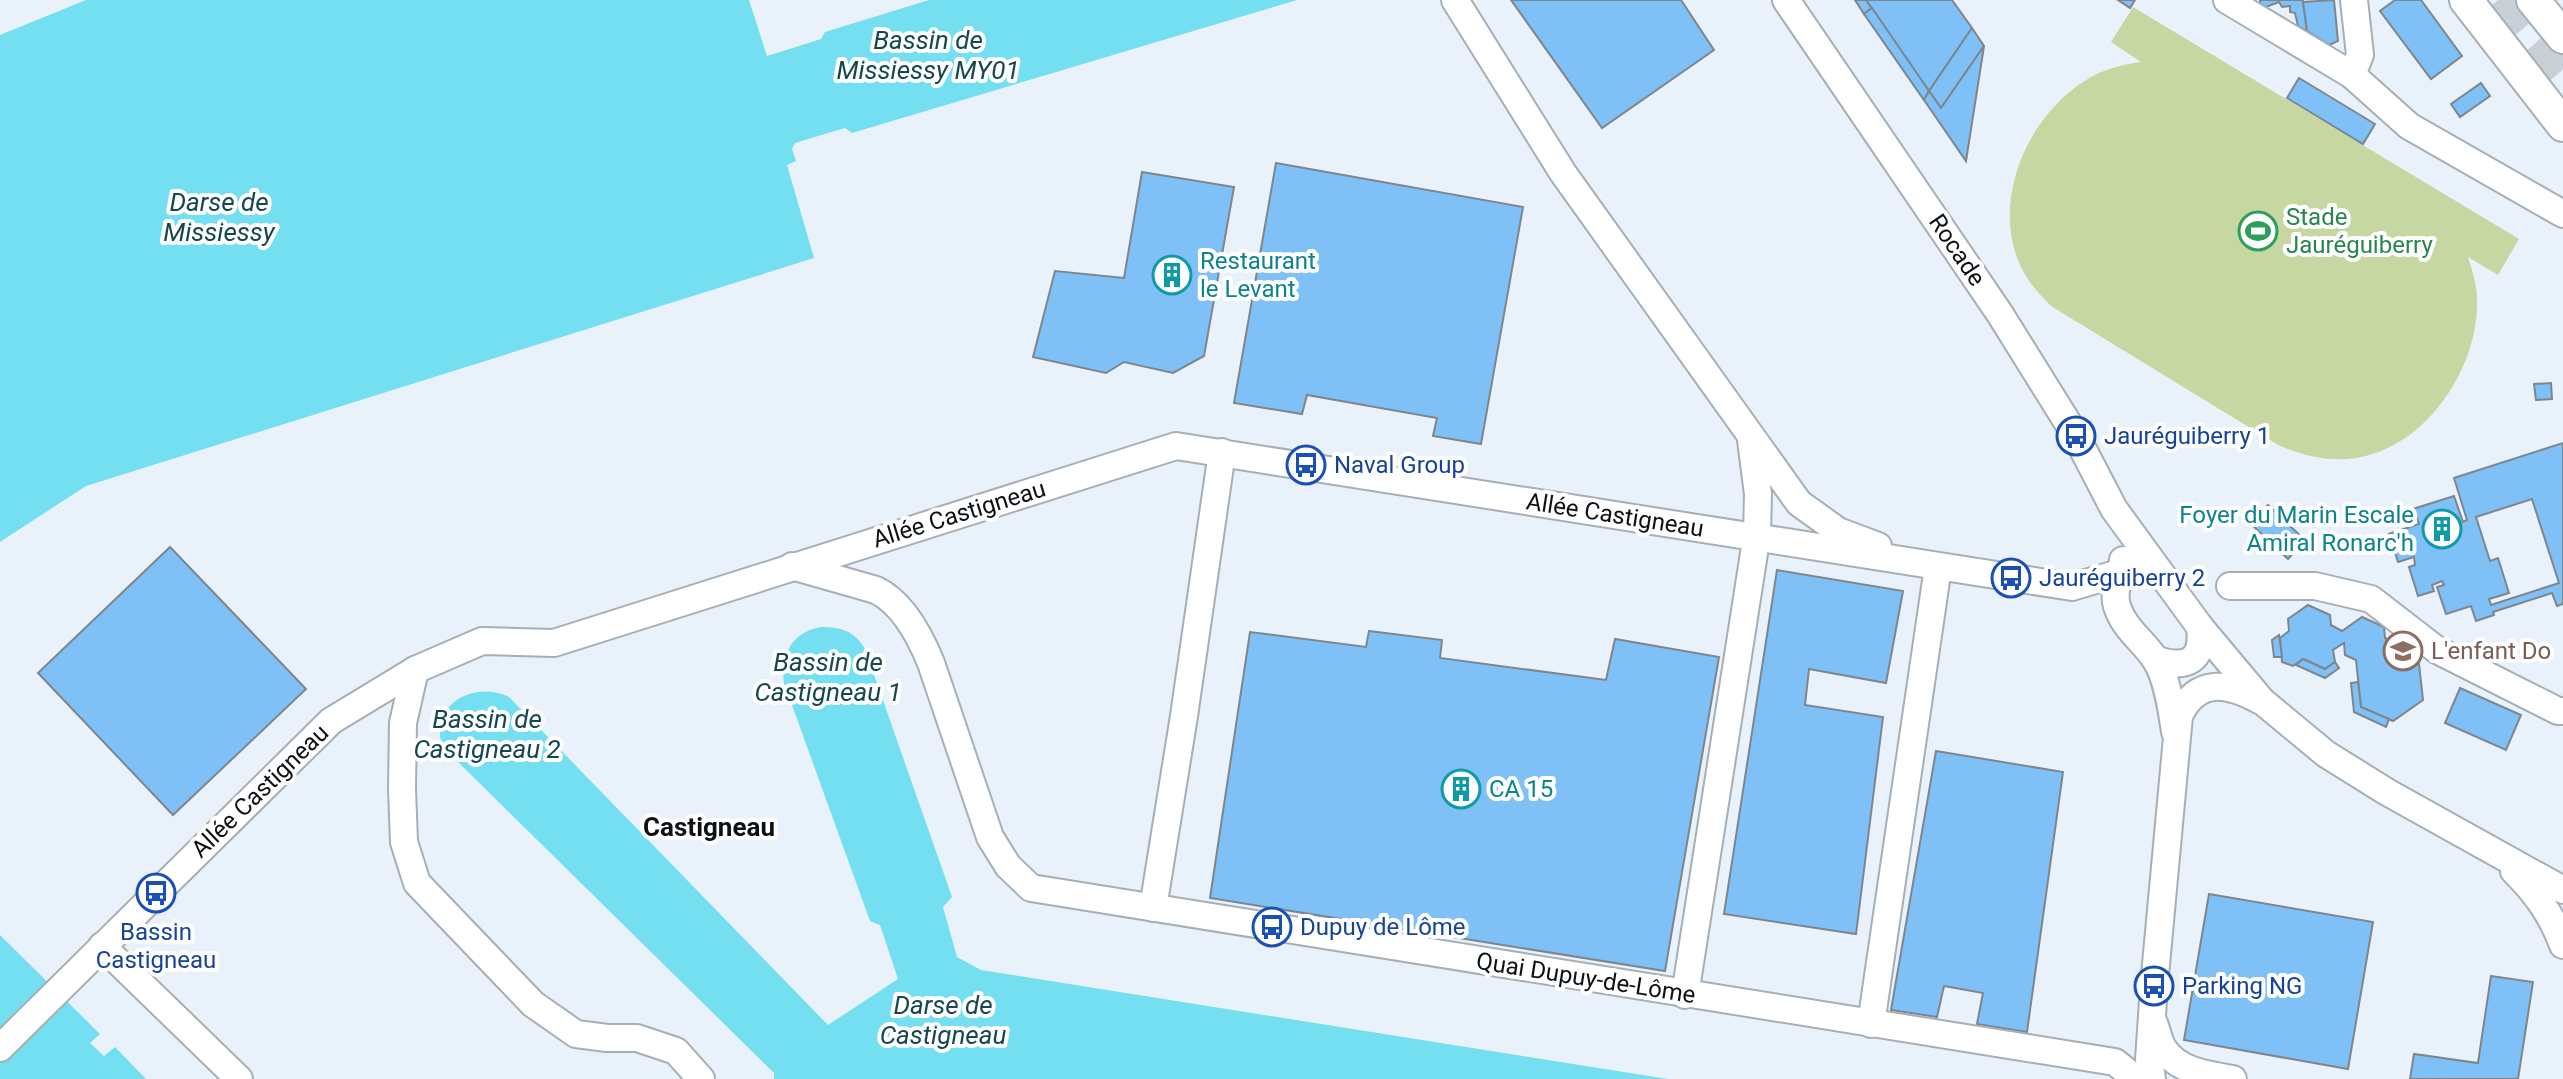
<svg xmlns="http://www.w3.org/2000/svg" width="2563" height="1079" viewBox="0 0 2563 1079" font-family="Roboto,sans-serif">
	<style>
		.green { fill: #c7d7a2 }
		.water { fill: #73dff0 }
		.building { fill: #7fc1f7; stroke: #7e868d; stroke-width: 2; fill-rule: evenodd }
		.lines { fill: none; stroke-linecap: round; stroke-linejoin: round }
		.highway-tunnel { stroke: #c8d0d7; stroke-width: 38; stroke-dasharray: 38 19; stroke-linecap: butt }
		.minor-casing { stroke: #a6afb6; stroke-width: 30 }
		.major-casing { stroke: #a6afb6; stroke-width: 36 }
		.minor { stroke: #fff; stroke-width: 26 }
		.major { stroke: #fff; stroke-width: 32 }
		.labels { text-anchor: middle; stroke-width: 8; stroke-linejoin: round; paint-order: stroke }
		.leisure-label { font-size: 24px; fill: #27864d; stroke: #fefefe; text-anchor: start }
		.street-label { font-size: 24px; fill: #0e1113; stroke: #fefefe }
		.culture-label { font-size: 24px; fill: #0d838f; stroke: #fefefe; text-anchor: start }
		.transit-label { font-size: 24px; fill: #164399; stroke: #fefefe; text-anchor: start }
		.education-label { font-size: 24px; fill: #785e54; stroke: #fefefe; text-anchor: start }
		.water-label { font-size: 26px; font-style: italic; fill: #15474e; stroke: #fefefe }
		.neighbourhood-label { font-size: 26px; font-weight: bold; fill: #0e1113; stroke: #fefefe }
	</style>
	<rect width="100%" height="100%" fill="#e9f2fa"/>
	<path class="green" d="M2133,7L2519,239L2498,275L2468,257C2473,273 2478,288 2477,305C2476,372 2425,447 2356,458C2329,462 2303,456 2278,445L2051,306C2040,295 2028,282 2021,267C1988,197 2032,105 2099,73C2113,67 2126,64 2141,62L2111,42Z"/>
	<g class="water">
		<polygon points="86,0 749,0 767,56 821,39 825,32 929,0 1297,0 852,133 845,128 795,143 792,149 796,161 787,165 814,258 86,486 0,542 0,35"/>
		<path d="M821,627C841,627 855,631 865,649L952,897L943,907L957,957L981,970L1668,1079H774V1073L458,762C451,755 441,746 440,736C437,698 480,682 509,697L828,1025L898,979L880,925L870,921L784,683C780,655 792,632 821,627Z"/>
		<polygon points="0,935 100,1034 90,1043 104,1056 115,1047 146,1079 0,1079"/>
	</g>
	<g class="building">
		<polygon points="1511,0 1681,0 1714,50 1602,128"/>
		<polygon points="1855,0 1866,0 1872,8 1864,14"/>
		<polygon points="1866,0 1952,0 1972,28 1929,91"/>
		<polygon points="2118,0 2135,0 2130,8"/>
		<polygon points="2260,0 2303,0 2307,31 2298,26 2295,13 2290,12 2290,6 2282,7 2279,2 2266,7 2260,4"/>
		<polygon points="2334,0 2338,41 2329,45 2307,31 2303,2"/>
		<polygon points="2395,0 2421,0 2462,56 2431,79 2380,11"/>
		<polygon points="1872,8 1929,91 1924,100 1864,14"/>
		<polygon points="1972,28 1984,46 1941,108 1929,91"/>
		<polygon points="1984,46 1966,161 1924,100 1929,91 1941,108"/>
		<polygon points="2299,78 2375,124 2363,144 2287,98"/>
		<polygon points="2481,83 2490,96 2460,117 2451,104"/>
		<polygon points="1276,163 1523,207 1481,444 1433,436 1437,418 1307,395 1302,414 1234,403"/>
		<polygon points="1142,172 1234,187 1204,356 1173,373 1124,362 1106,373 1033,357 1055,271 1124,278"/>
		<polygon points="2551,383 2552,399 2536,400 2534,384"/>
		<path d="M2563,443V604L2557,606L2552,593L2493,612L2494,615L2476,621L2471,606L2446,614L2437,587L2444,585L2442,581L2432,585L2434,591L2418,596L2409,567L2415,565L2414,557L2398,562L2389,534L2419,524L2413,509L2454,496L2463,522L2467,520L2454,478ZM2532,499L2559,583L2491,605L2489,599L2509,593L2498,558L2490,561L2476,517Z"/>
		<polygon points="2268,505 2305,540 2288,559 2251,524"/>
		<polygon points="170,547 306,689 173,815 38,673"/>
		<polygon points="1777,570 1903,591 1886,683 1809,669 1805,705 1883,717 1856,934 1724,914"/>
		<polygon points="2308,605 2330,615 2331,625 2342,631 2362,617 2384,627 2385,638 2407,647 2409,660 2419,664 2423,700 2393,721 2361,707 2356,660 2345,655 2344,643 2333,650 2335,662 2325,669 2303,659 2293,666 2282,662 2280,638 2289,631 2288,619"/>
		<polygon points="1369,631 1442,640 1440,658 1606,680 1615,639 1719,657 1665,971 1210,898 1250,632 1366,647"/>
		<polygon points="2279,635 2282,657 2274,657 2272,640"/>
		<polygon points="2303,659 2325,669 2335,662 2339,668 2325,678 2296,665"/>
		<polygon points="2358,682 2361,707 2389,719 2386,727 2354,712 2351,683"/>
		<polygon points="2460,688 2521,715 2506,750 2445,723"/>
		<polygon points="1936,751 2063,772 2027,1032 1977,1024 1983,993 1944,986 1937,1017 1891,1010"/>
		<polygon points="2209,894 2373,922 2348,1069 2184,1040"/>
		<polygon points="2491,976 2533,982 2518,1079 2410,1079 2414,1054 2478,1063"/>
	</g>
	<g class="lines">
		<polyline class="highway-tunnel" points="2498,0 2563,76"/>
		<defs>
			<g id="minor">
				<polyline points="1455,0 1563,173 1799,503 1838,531 1878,546"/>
				<polyline points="1786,0 2000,314 2076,436 2114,509 2200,627 2262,701 2326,754 2387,792 2563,890"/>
				<polyline points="2227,0 2352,75 2409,126 2563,214"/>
				<polyline points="2352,75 2360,55 2354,0"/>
				<path d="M2123,560C2121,576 2111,593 2118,609C2125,629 2144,642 2155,659C2167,676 2172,711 2175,732"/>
				<path d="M792,566L876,590C903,603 920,636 931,663L990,837L1008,866L1031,888L2115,1062L2136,1079"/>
				<polyline points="2230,586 2315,586 2371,599 2437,650 2558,711 2563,711"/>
				<path d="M2157,660C2187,669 2204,661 2200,627"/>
				<polyline points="415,670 403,723 402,789 404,842 417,883 533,1004 576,1034 607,1038 637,1038 676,1051 701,1079"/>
				<path d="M2514,871C2536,893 2552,915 2563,945"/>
				<polyline points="1153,908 1184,716 1222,452"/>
				<polyline points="102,946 239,1079"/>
				<polyline points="1685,995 1757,534 1758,494 1751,440"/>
				<path d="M2154,1023C2157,1031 2159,1041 2163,1048C2177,1071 2208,1075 2233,1079"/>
				<polyline points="1871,1024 1938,567"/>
				<polyline points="0,1048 331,721 415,670 482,641 554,643 1176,446 2072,587 2139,567 2162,576"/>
				<path d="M2152,1079L2149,1060L2154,986L2179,716C2197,677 2227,683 2259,700"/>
			</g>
			<g id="major">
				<polyline points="2466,0 2563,125"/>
				<polyline points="2533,0 2563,37"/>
			</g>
		</defs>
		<use href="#minor" class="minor-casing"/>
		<use href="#major" class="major-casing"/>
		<use href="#minor" class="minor"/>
		<use href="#major" class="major"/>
	</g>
	<defs>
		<symbol id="stadium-ring" viewBox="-11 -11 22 22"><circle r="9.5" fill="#fefefe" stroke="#2e9e5b" stroke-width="1.5"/><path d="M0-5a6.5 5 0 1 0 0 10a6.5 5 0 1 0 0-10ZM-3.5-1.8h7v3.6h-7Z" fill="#2e9e5b"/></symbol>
		<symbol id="building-ring" viewBox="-11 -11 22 22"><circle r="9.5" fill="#fefefe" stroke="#0f9aa8" stroke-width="1.5"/><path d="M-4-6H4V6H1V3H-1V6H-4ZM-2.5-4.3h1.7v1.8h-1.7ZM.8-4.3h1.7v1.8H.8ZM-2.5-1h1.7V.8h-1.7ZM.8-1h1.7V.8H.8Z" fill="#0f9aa8"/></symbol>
		<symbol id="bus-ring" viewBox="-11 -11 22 22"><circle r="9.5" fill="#fefefe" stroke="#1a4fb4" stroke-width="1.5"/><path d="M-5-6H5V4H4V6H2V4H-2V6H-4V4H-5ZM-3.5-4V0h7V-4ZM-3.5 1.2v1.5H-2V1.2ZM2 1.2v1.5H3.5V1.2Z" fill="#1a4fb4"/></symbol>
		<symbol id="school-ring" viewBox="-11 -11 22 22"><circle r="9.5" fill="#fefefe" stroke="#8d6e63" stroke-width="1.5"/><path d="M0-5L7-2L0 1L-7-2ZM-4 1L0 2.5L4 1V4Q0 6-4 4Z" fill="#8d6e63"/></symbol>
	</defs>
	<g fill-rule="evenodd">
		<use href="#stadium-ring" x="2236" y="209" width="44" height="44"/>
		<use href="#building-ring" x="1150" y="253" width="44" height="44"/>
		<use href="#bus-ring" x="2054" y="414" width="44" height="44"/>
		<use href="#bus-ring" x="1284" y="443" width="44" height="44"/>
		<use href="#building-ring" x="2420" y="507" width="44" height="44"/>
		<use href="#bus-ring" x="1989" y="556" width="44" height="44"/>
		<use href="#school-ring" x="2381" y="629" width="44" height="44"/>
		<use href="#building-ring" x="1439" y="767" width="44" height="44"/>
		<use href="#bus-ring" x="134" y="871" width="44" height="44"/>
		<use href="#bus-ring" x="1250" y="905" width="44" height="44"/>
		<use href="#bus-ring" x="2132" y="964" width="44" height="44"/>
	</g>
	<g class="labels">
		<g class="leisure-label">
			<text x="2286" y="225">Stade<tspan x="2286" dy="28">Jauréguiberry</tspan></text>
		</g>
		<g class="street-label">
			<text transform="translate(1957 250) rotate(56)" y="8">Rocade</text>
			<text transform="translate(959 514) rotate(-17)" y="8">Allée Castigneau</text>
			<text transform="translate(1615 515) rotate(9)" y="8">Allée Castigneau</text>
			<text transform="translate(260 791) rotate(-44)" y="8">Allée Castigneau</text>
			<text transform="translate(1586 978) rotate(9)" y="8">Quai Dupuy-de-Lôme</text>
		</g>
		<g class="culture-label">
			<text x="1200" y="269">Restaurant<tspan x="1200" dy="28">le Levant</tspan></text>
			<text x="2414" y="523" text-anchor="end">Foyer du Marin Escale<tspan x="2414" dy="28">Amiral Ronarc'h</tspan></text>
			<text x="1489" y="797">CA 15</text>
		</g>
		<g class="transit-label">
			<text x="2104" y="444">Jauréguiberry 1</text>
			<text x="1334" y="473">Naval Group</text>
			<text x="2039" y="586">Jauréguiberry 2</text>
			<text x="1300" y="935">Dupuy de Lôme</text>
			<text x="156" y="940" text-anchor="middle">Bassin<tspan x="156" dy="28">Castigneau</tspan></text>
			<text x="2182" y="994">Parking NG</text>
		</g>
		<g class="education-label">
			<text x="2431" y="659">L'enfant Do</text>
		</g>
		<g class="water-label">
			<text x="928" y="49">Bassin de<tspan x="928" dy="30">Missiessy MY01</tspan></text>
			<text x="219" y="211">Darse de<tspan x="219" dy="30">Missiessy</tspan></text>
			<text x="828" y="671">Bassin de<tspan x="828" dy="30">Castigneau 1</tspan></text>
			<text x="487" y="728">Bassin de<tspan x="487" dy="30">Castigneau 2</tspan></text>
			<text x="943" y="1014">Darse de<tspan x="943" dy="30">Castigneau</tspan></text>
		</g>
		<g class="neighbourhood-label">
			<text x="709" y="836">Castigneau</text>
		</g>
	</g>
</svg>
